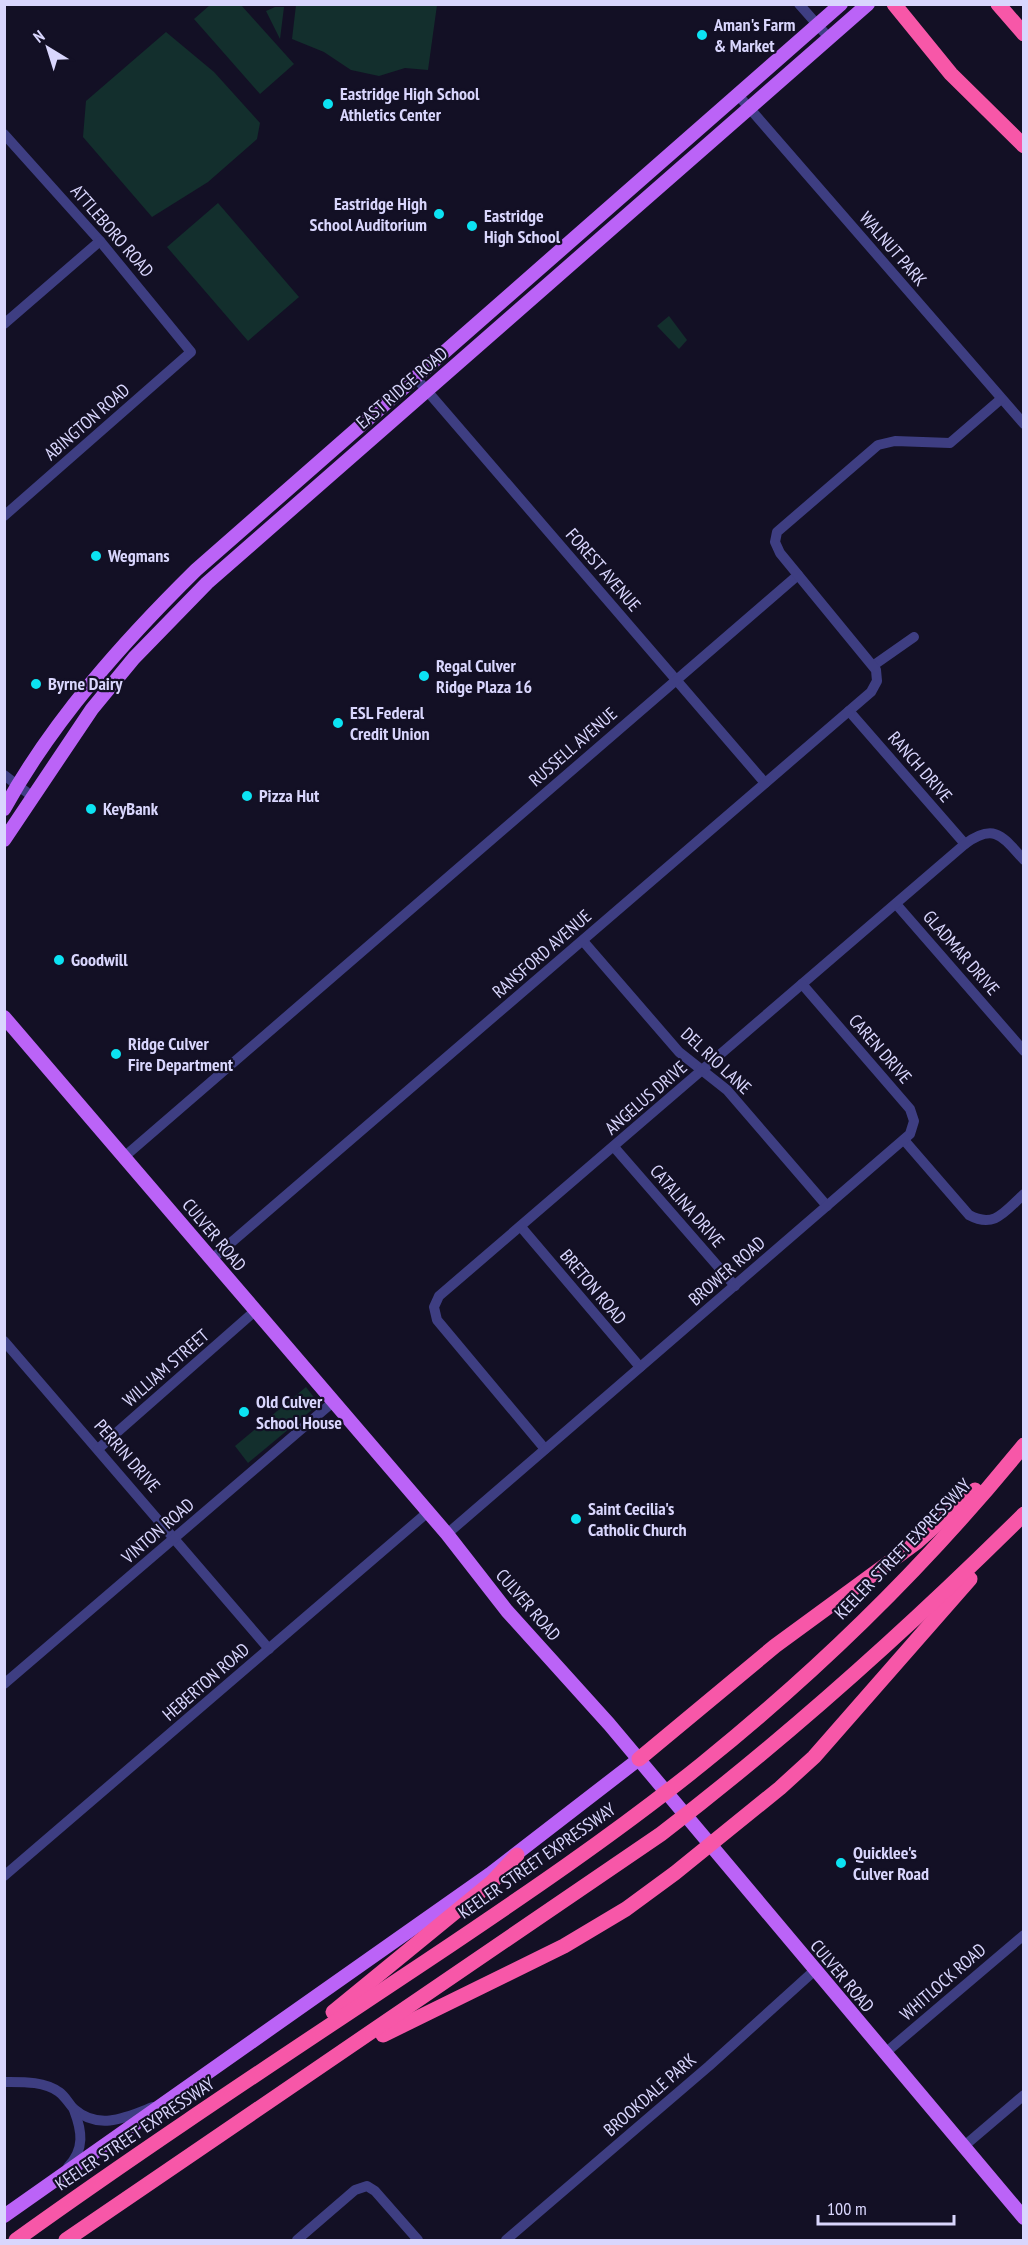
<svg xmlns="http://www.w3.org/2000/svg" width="1028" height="2245" viewBox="0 0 1028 2245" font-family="'PT Sans Narrow',sans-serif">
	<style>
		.green { fill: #132f2d }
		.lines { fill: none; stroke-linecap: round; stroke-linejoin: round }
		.minor { stroke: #3e3e82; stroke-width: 10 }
		.major { stroke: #bb63f7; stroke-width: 14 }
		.highway { stroke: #f757a8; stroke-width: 15 }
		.poi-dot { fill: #0ce3f3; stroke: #131025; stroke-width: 2 }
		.labels { text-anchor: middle; stroke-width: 4.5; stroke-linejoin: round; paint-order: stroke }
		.poi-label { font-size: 18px; font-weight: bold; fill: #d9d6fd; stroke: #131025; text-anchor: start }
		.street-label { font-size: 18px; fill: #d9d6fd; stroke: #131025 }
	</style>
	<rect width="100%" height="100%" fill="#131025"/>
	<g class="green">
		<polygon points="210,5 241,5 294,64 260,94 194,19"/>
		<polygon points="296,5 437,5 428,70 405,68 379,76 351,70 324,52 292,39"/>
		<polygon points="275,7 284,7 280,39 266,11"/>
		<polygon points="166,32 214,72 260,123 257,139 208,182 152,217 83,137 86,101"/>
		<polygon points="218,203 299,297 248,341 167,247"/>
		<polygon points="669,316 687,340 679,349 657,326"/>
		<polygon points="306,1387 319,1404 248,1463 235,1446"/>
	</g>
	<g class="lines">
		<g class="minor">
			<polyline points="799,4 830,39"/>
			<polyline points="738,95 1024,424"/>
			<polyline points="4,134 100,241 191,352 4,516"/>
			<polyline points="4,324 100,241"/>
			<polyline points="416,378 765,783"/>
			<polyline points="874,665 914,637"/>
			<polyline points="849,711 965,844"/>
			<polyline points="4,775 33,797"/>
			<polyline points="896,904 1024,1051"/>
			<polyline points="583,941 679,1052 727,1090 827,1206"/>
			<path d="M904,1140L969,1215C995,1229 1005,1211 1024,1194"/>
			<polyline points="614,1147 735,1286"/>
			<polyline points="124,1157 798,575"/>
			<polyline points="521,1227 640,1367"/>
			<polyline points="212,1259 871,692 877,681 876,670 780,553 775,542 777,532 878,445 895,441 950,443 1001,399"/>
			<polyline points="4,1341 269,1649"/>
			<polyline points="98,1449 255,1311"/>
			<path d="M545,1449L437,1320L434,1307L439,1296L965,844C995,822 1003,837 1024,860"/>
			<polyline points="447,1534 910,1134 914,1121 910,1109 802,984"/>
			<polyline points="4,1684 333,1402"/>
			<polyline points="4,1876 428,1512"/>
			<polyline points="884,2054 1024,1935"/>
			<path d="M4,2082C22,2082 44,2081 59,2092C65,2096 69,2104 74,2109C99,2131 127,2117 153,2107"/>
			<polyline points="963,2147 1024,2095"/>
			<path d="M68,2167C85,2149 82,2131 74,2110"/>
			<polyline points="297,2240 355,2190 367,2186 375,2191 418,2240"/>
			<polyline points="506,2240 709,2066 814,1971"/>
		</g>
		<g class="major">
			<path d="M4,809C53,720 124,641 196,570L841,4"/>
			<polyline points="4,840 92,709 134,658 207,583 868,4"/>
			<polyline points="4,1017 447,1534 507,1611 609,1724 1024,2218"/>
			<polyline points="4,2216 490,1874 639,1759"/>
		</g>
		<g class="highway">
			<polyline points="894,4 951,74 1024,146"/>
			<polyline points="998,4 1024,34"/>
			<polyline points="639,1759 775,1646 917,1542 975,1490"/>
			<polyline points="333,2012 492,1882 517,1855"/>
			<polyline points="383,2035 564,1946 626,1909 675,1873 780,1788 814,1757 970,1579"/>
			<path d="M16,2240C151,2143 290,2052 428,1960C522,1897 615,1834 702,1764C820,1669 929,1562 1024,1445"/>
			<path d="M66,2240L661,1834C790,1735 909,1628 1024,1514"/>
		</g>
	</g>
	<g class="poi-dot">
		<circle cx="702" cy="35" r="6"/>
		<circle cx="328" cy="104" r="6"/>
		<circle cx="439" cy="214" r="6"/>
		<circle cx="472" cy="226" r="6"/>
		<circle cx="96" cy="556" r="6"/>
		<circle cx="424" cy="676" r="6"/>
		<circle cx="36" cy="684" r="6"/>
		<circle cx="338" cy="723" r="6"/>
		<circle cx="247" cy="796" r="6"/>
		<circle cx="91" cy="809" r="6"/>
		<circle cx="59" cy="960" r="6"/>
		<circle cx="116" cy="1054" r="6"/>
		<circle cx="244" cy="1412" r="6"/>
		<circle cx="576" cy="1519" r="6"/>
		<circle cx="841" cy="1863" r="6"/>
	</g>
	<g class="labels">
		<g class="poi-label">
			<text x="714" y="31">Aman's Farm<tspan x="714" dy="21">&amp; Market</tspan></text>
			<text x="340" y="100">Eastridge High School<tspan x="340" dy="21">Athletics Center</tspan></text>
			<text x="427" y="210" text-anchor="end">Eastridge High<tspan x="427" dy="21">School Auditorium</tspan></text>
			<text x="484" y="222">Eastridge<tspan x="484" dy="21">High School</tspan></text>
			<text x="108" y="562">Wegmans</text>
			<text x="436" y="672">Regal Culver<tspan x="436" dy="21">Ridge Plaza 16</tspan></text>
			<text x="48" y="690">Byrne Dairy</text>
			<text x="350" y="719">ESL Federal<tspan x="350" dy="21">Credit Union</tspan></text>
			<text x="259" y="802">Pizza Hut</text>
			<text x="103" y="815">KeyBank</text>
			<text x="71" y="966">Goodwill</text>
			<text x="128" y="1050">Ridge Culver<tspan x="128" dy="21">Fire Department</tspan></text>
			<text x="256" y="1408">Old Culver<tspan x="256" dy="21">School House</tspan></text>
			<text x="588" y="1515">Saint Cecilia's<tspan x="588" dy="21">Catholic Church</tspan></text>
			<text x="853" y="1859">Quicklee's<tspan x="853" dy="21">Culver Road</tspan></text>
		</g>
		<g class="street-label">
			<text transform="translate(112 231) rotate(49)" y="6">ATTLEBORO ROAD</text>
			<text transform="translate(893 249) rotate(49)" y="6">WALNUT PARK</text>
			<text transform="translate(402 388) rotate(-41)" y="6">EAST RIDGE ROAD</text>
			<text transform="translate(87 422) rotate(-41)" y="6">ABINGTON ROAD</text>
			<text transform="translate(603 570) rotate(49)" y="6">FOREST AVENUE</text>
			<text transform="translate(573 747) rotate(-41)" y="6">RUSSELL AVENUE</text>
			<text transform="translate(920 767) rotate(49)" y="6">RANCH DRIVE</text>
			<text transform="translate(961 953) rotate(49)" y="6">GLADMAR DRIVE</text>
			<text transform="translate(542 954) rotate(-41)" y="6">RANSFORD AVENUE</text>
			<text transform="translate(880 1049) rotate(49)" y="6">CAREN DRIVE</text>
			<text transform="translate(716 1061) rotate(43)" y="6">DEL RIO LANE</text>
			<text transform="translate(646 1098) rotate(-41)" y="6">ANGELUS DRIVE</text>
			<text transform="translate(687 1206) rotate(49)" y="6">CATALINA DRIVE</text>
			<text transform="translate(214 1235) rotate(50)" y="6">CULVER ROAD</text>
			<text transform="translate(727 1271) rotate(-41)" y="6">BROWER ROAD</text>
			<text transform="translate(593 1287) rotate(50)" y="6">BRETON ROAD</text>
			<text transform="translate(166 1368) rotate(-41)" y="6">WILLIAM STREET</text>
			<text transform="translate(127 1456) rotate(49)" y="6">PERRIN DRIVE</text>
			<text transform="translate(158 1531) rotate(-41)" y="6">VINTON ROAD</text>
			<text transform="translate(903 1549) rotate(-46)" y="6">KEELER STREET EXPRESSWAY</text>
			<text transform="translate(528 1605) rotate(49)" y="6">CULVER ROAD</text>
			<text transform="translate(206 1682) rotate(-41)" y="6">HEBERTON ROAD</text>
			<text transform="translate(537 1861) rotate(-35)" y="6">KEELER STREET EXPRESSWAY</text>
			<text transform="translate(842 1976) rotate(50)" y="6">CULVER ROAD</text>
			<text transform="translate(943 1982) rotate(-41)" y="6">WHITLOCK ROAD</text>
			<text transform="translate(650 2095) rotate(-41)" y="6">BROOKDALE PARK</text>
			<text transform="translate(135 2134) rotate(-34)" y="6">KEELER STREET EXPRESSWAY</text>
		</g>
	</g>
	<rect width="1028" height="2245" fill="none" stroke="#d9d6fd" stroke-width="12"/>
	<g transform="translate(48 48) rotate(322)" stroke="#131025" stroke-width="4.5" paint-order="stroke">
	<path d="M0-4.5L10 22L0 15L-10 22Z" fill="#d9d6fd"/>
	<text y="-9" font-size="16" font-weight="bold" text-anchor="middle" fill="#d9d6fd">N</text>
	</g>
	<path d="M818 2215v9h136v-9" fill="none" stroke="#d9d6fd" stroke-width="3"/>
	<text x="827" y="2215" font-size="18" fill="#d9d6fd" stroke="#131025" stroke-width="4.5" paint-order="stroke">100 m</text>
</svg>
